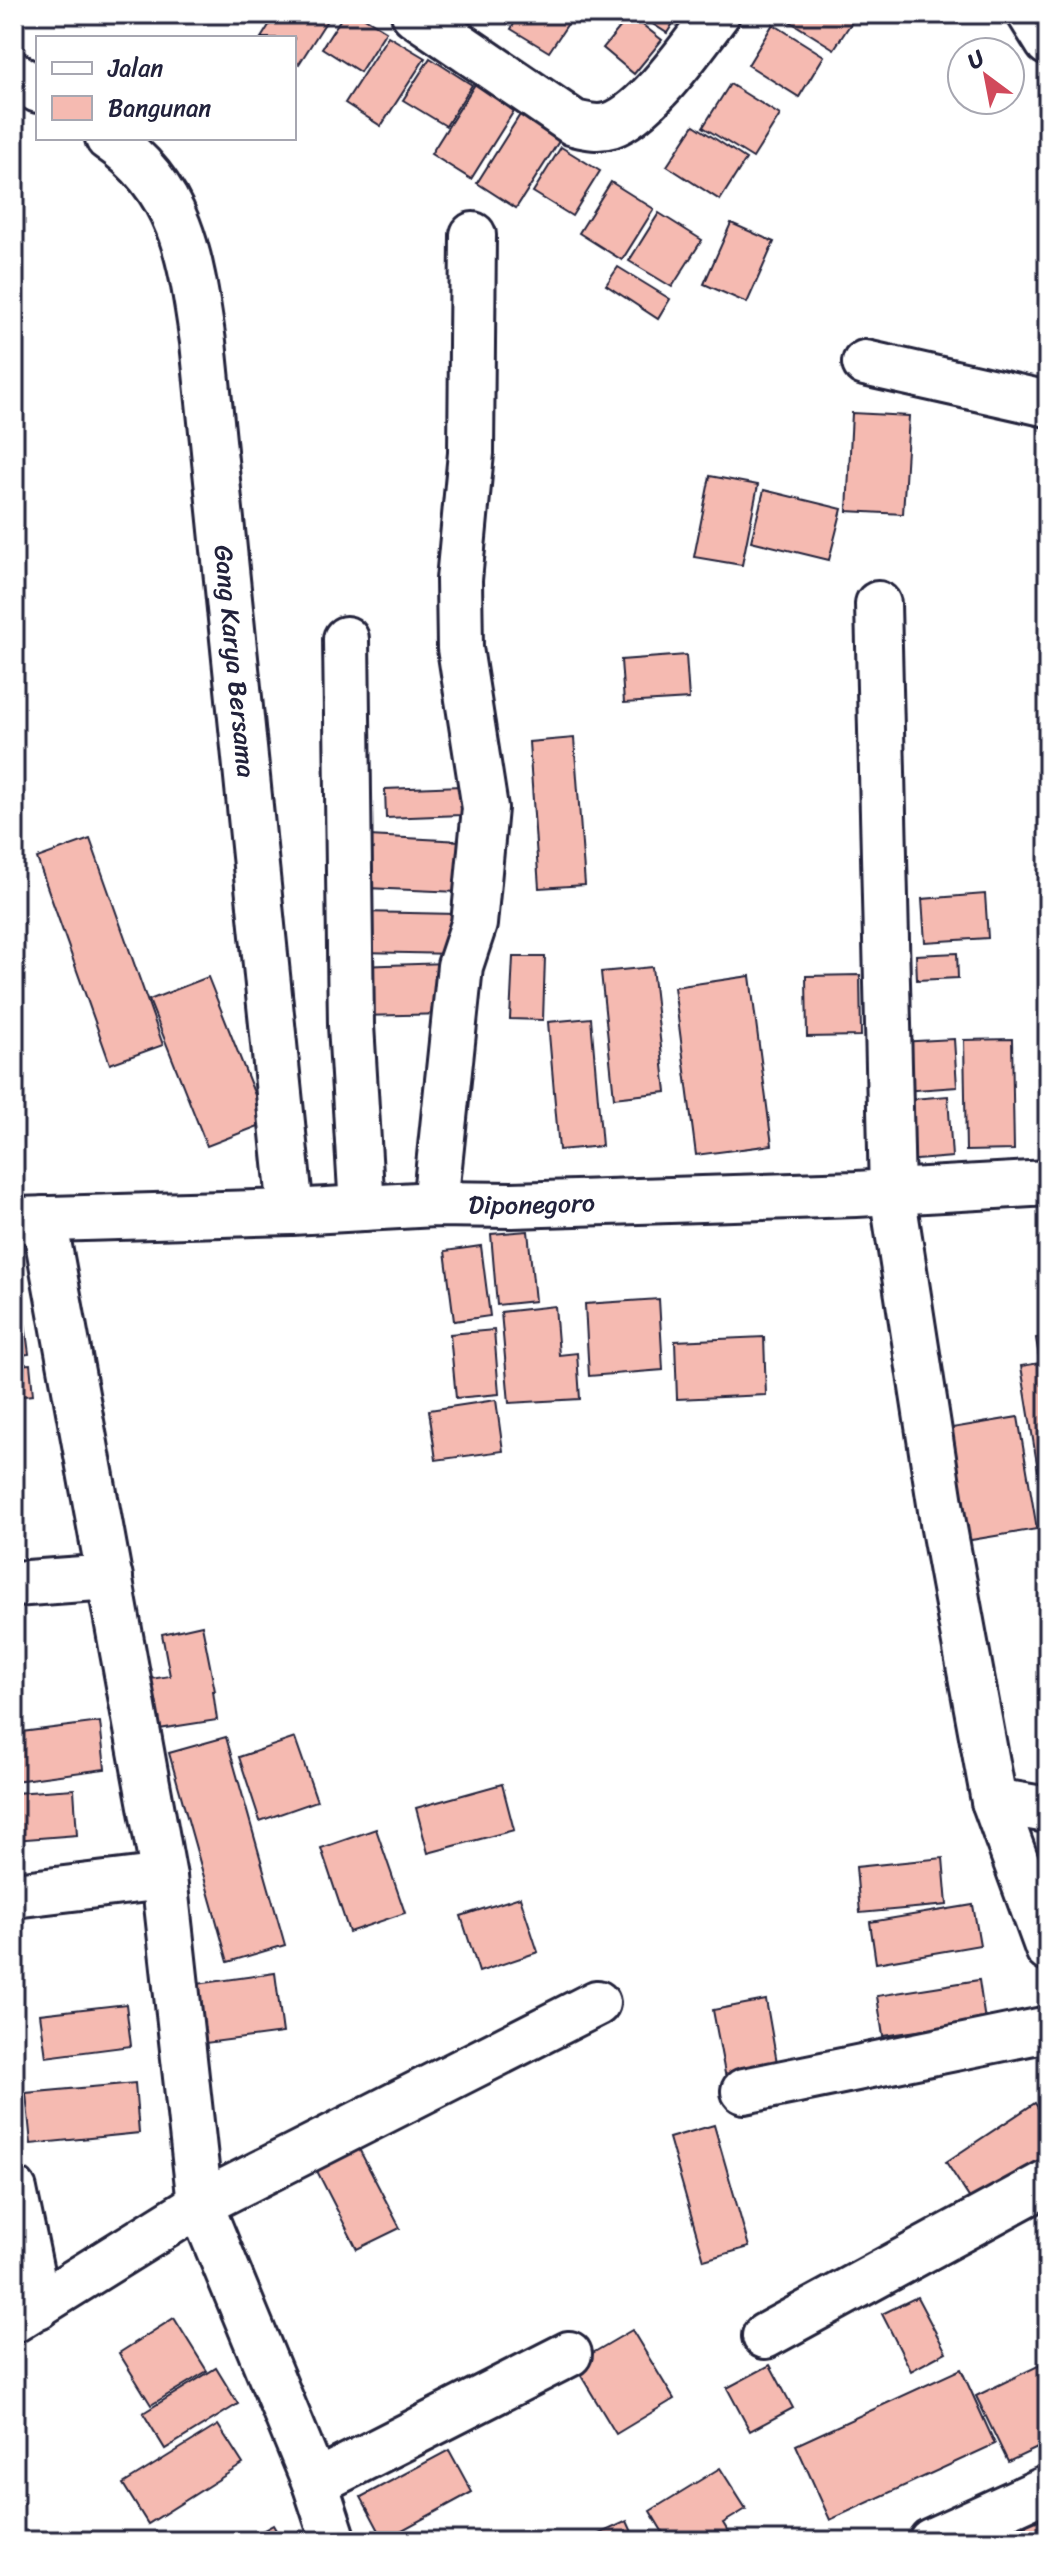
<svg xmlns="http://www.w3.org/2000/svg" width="1062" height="2555" viewBox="0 0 1062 2555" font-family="Sriracha,sans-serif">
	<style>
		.building { fill: #f5bab1; stroke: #22223b; stroke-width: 2 }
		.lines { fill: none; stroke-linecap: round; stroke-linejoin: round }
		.minor-casing { stroke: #22223b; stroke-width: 50 }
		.minor { stroke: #fff; stroke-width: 44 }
		.labels { text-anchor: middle; stroke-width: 6; stroke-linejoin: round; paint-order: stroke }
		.street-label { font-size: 26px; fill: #22223b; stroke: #fff }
	</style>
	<rect width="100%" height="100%" fill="#fff"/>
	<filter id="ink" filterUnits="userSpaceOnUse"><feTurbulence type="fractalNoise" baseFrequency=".0125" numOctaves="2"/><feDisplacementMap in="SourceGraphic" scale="16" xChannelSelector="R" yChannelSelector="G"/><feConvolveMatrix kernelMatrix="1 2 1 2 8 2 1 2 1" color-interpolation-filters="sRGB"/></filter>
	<g filter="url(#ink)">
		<g class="building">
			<polygon points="276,14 331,14 299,64 294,61 294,38 261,38"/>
			<polygon points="344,14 358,14 386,31 360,72 322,48"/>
			<polygon points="488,14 506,14 501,22"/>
			<polygon points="520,14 563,14 571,19 549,52 511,29"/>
			<polygon points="637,14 679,14 667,33"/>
			<polygon points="786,14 857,14 834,49 783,17"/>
			<polygon points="630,15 662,40 634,74 603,48"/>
			<polygon points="773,24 824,56 799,97 748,65"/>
			<polygon points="388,36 425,58 381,126 345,103"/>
			<polygon points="430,58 472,85 446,126 403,100"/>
			<polygon points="477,81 517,106 471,179 431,154"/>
			<polygon points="730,84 780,115 753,158 703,127"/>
			<polygon points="523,110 563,135 516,208 477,183"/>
			<polygon points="694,125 746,159 720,200 667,166"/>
			<polygon points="561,147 600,171 572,216 533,192"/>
			<polygon points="611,182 654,209 622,260 579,233"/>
			<polygon points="659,213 702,240 672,287 629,261"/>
			<polygon points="731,223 774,242 747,303 704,284"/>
			<polygon points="618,267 670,299 658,319 606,285"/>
			<polygon points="852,413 909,416 903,514 847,511"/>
			<polygon points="710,476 758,485 742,565 694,557"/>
			<polygon points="764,490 842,509 829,560 751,541"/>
			<polygon points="686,655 689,699 624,703 621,660"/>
			<polygon points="574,738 585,885 539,888 529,742"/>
			<polygon points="461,786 461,815 386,818 385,789"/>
			<polygon points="369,836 461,841 459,892 366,888"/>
			<polygon points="90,839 163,1045 110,1064 37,858"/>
			<polygon points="985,894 988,938 925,942 922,899"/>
			<polygon points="361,912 457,914 456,954 360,952"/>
			<polygon points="957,953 958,978 917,980 916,955"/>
			<polygon points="513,957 545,957 543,1020 510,1019"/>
			<polygon points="447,963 448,1014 358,1016 357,966"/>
			<polygon points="652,967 666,1092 614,1098 601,972"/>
			<polygon points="860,975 861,1036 807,1037 806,976"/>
			<polygon points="750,976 772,1145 696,1155 674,987"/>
			<polygon points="208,977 266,1123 207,1146 149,1000"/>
			<polygon points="591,1018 602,1146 559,1150 548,1022"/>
			<polygon points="954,1039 957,1087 902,1091 898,1042"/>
			<polygon points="1012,1039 1014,1150 966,1151 964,1040"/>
			<polygon points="1045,1041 1048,1041 1048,1101"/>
			<polygon points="948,1096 952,1157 905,1161 901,1100"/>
			<polygon points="528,1231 535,1301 497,1305 491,1234"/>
			<polygon points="481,1246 490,1316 454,1321 445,1251"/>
			<polygon points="18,1270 29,1354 14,1356 14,1271"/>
			<polygon points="659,1299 663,1370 589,1376 585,1304"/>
			<polygon points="555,1306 559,1355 577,1353 580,1399 509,1403 501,1312"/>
			<polygon points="494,1330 499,1394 456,1398 450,1334"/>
			<polygon points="1048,1336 1048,1475 1039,1476 1021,1366 1040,1363 1036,1338"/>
			<polygon points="764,1337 766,1395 677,1399 675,1341"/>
			<polygon points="30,1364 33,1395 14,1397 14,1365"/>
			<polygon points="496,1400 503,1451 436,1460 429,1410"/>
			<polygon points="1018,1417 1037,1529 965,1541 946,1429"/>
			<polygon points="202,1625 215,1691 213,1691 217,1720 146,1731 138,1681 170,1676 162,1634"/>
			<polygon points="100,1722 105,1769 14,1781 14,1733"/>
			<polygon points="226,1737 285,1945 228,1962 169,1753"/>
			<polygon points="295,1738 317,1801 260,1821 239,1757"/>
			<polygon points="502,1784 514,1830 428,1853 416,1808"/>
			<polygon points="74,1789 77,1835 14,1840 14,1793"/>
			<polygon points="376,1829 405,1913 349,1932 321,1848"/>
			<polygon points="943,1858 947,1905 860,1913 856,1867"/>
			<polygon points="1042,1860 1048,1860 1048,1900"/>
			<polygon points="520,1897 538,1952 479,1972 461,1916"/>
			<polygon points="973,1905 980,1945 876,1963 870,1922"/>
			<polygon points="275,1973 283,2033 198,2044 190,1985"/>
			<polygon points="979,1980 985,2021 883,2036 877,1996"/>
			<polygon points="766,2000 779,2074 727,2084 713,2010"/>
			<polygon points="126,2004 131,2046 46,2057 40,2014"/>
			<polygon points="135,2083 139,2133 31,2144 26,2093"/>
			<polygon points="1035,2103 1048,2123 1048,2161 976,2208 946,2162"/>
			<polygon points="714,2125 749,2247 704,2260 669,2138"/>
			<polygon points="358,2147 400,2228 357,2249 316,2169"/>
			<polygon points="917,2297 946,2352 911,2371 882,2314"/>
			<polygon points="174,2318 207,2371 151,2405 119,2353"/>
			<polygon points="632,2330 674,2399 616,2434 574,2364"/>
			<polygon points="770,2365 793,2408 750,2431 727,2388"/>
			<polygon points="1040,2365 1048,2382 1048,2443 1008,2462 976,2396"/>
			<polygon points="216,2368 238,2404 165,2449 143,2413"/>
			<polygon points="961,2369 995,2444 830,2520 796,2445"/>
			<polygon points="218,2425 243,2464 148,2524 123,2484"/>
			<polygon points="449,2450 472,2492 384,2540 361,2497"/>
			<polygon points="720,2468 746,2509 723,2523 734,2541 668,2541 650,2511"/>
			<polygon points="1048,2516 1048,2541 990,2541"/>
			<polygon points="627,2521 636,2541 584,2541"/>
			<polygon points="273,2525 282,2541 244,2541"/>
		</g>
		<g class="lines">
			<defs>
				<g id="minor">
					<path d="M414,14L574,123C587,126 598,129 611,125C647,113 694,44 717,14"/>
					<polyline points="1030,14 1048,43"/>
					<polyline points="14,74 38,90"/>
					<path id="s1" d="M108,138C182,188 191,260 203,342L291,1212"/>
					<polyline points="865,363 1048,404"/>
					<polyline points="878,604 892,1192 943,1523 994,1801 1048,1949"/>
					<polyline points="346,639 351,1025 362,1208"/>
					<polyline points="435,1204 460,966 474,924 485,808 460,648 459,580 471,453 473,235"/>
					<polyline points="44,1219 164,1877 200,2204 315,2483 334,2541"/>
					<path id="s2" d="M16,1220L291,1212L435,1204L512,1205L856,1194L1048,1183"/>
					<polyline points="14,1584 110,1577"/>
					<polyline points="994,1801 1048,1810"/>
					<polyline points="14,1895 164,1877"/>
					<polyline points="744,2091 1048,2029"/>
					<polyline points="14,2190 38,2306"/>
					<polyline points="14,2320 200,2204 597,2003"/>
					<polyline points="765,2336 1048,2182"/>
					<polyline points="315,2483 569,2354"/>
					<polyline points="931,2541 1048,2488"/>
				</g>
			</defs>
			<use href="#minor" class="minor-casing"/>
			<use href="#minor" class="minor"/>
		</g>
	</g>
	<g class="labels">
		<g class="street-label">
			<text dy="9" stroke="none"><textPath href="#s1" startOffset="554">Gang Karya Bersama</textPath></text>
			<text dy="9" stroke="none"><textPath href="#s2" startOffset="516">Diponegoro</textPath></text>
		</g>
	</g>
	<rect width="1062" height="2555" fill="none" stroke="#fff" stroke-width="48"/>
	<rect x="24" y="24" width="1014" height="2507" fill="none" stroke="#22223b" stroke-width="3" filter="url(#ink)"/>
	<rect x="36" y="36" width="260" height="104" fill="#ffffff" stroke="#a7a7b1" stroke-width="2"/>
	<rect x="52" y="62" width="40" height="12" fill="#ffffff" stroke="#a7a7b1" stroke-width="2"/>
	<text x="108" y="76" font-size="24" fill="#22223b">Jalan</text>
	<rect x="52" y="96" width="40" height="24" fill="#f5bab1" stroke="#a7a7b1" stroke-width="2"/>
	<text x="108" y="116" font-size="24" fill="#22223b">Bangunan</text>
	<g transform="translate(986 76) rotate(328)"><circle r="38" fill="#ffffff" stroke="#a7a7b1" stroke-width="2"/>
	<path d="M0-6L14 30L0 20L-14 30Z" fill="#d1495b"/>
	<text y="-12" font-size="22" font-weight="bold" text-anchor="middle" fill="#22223b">U</text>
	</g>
</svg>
